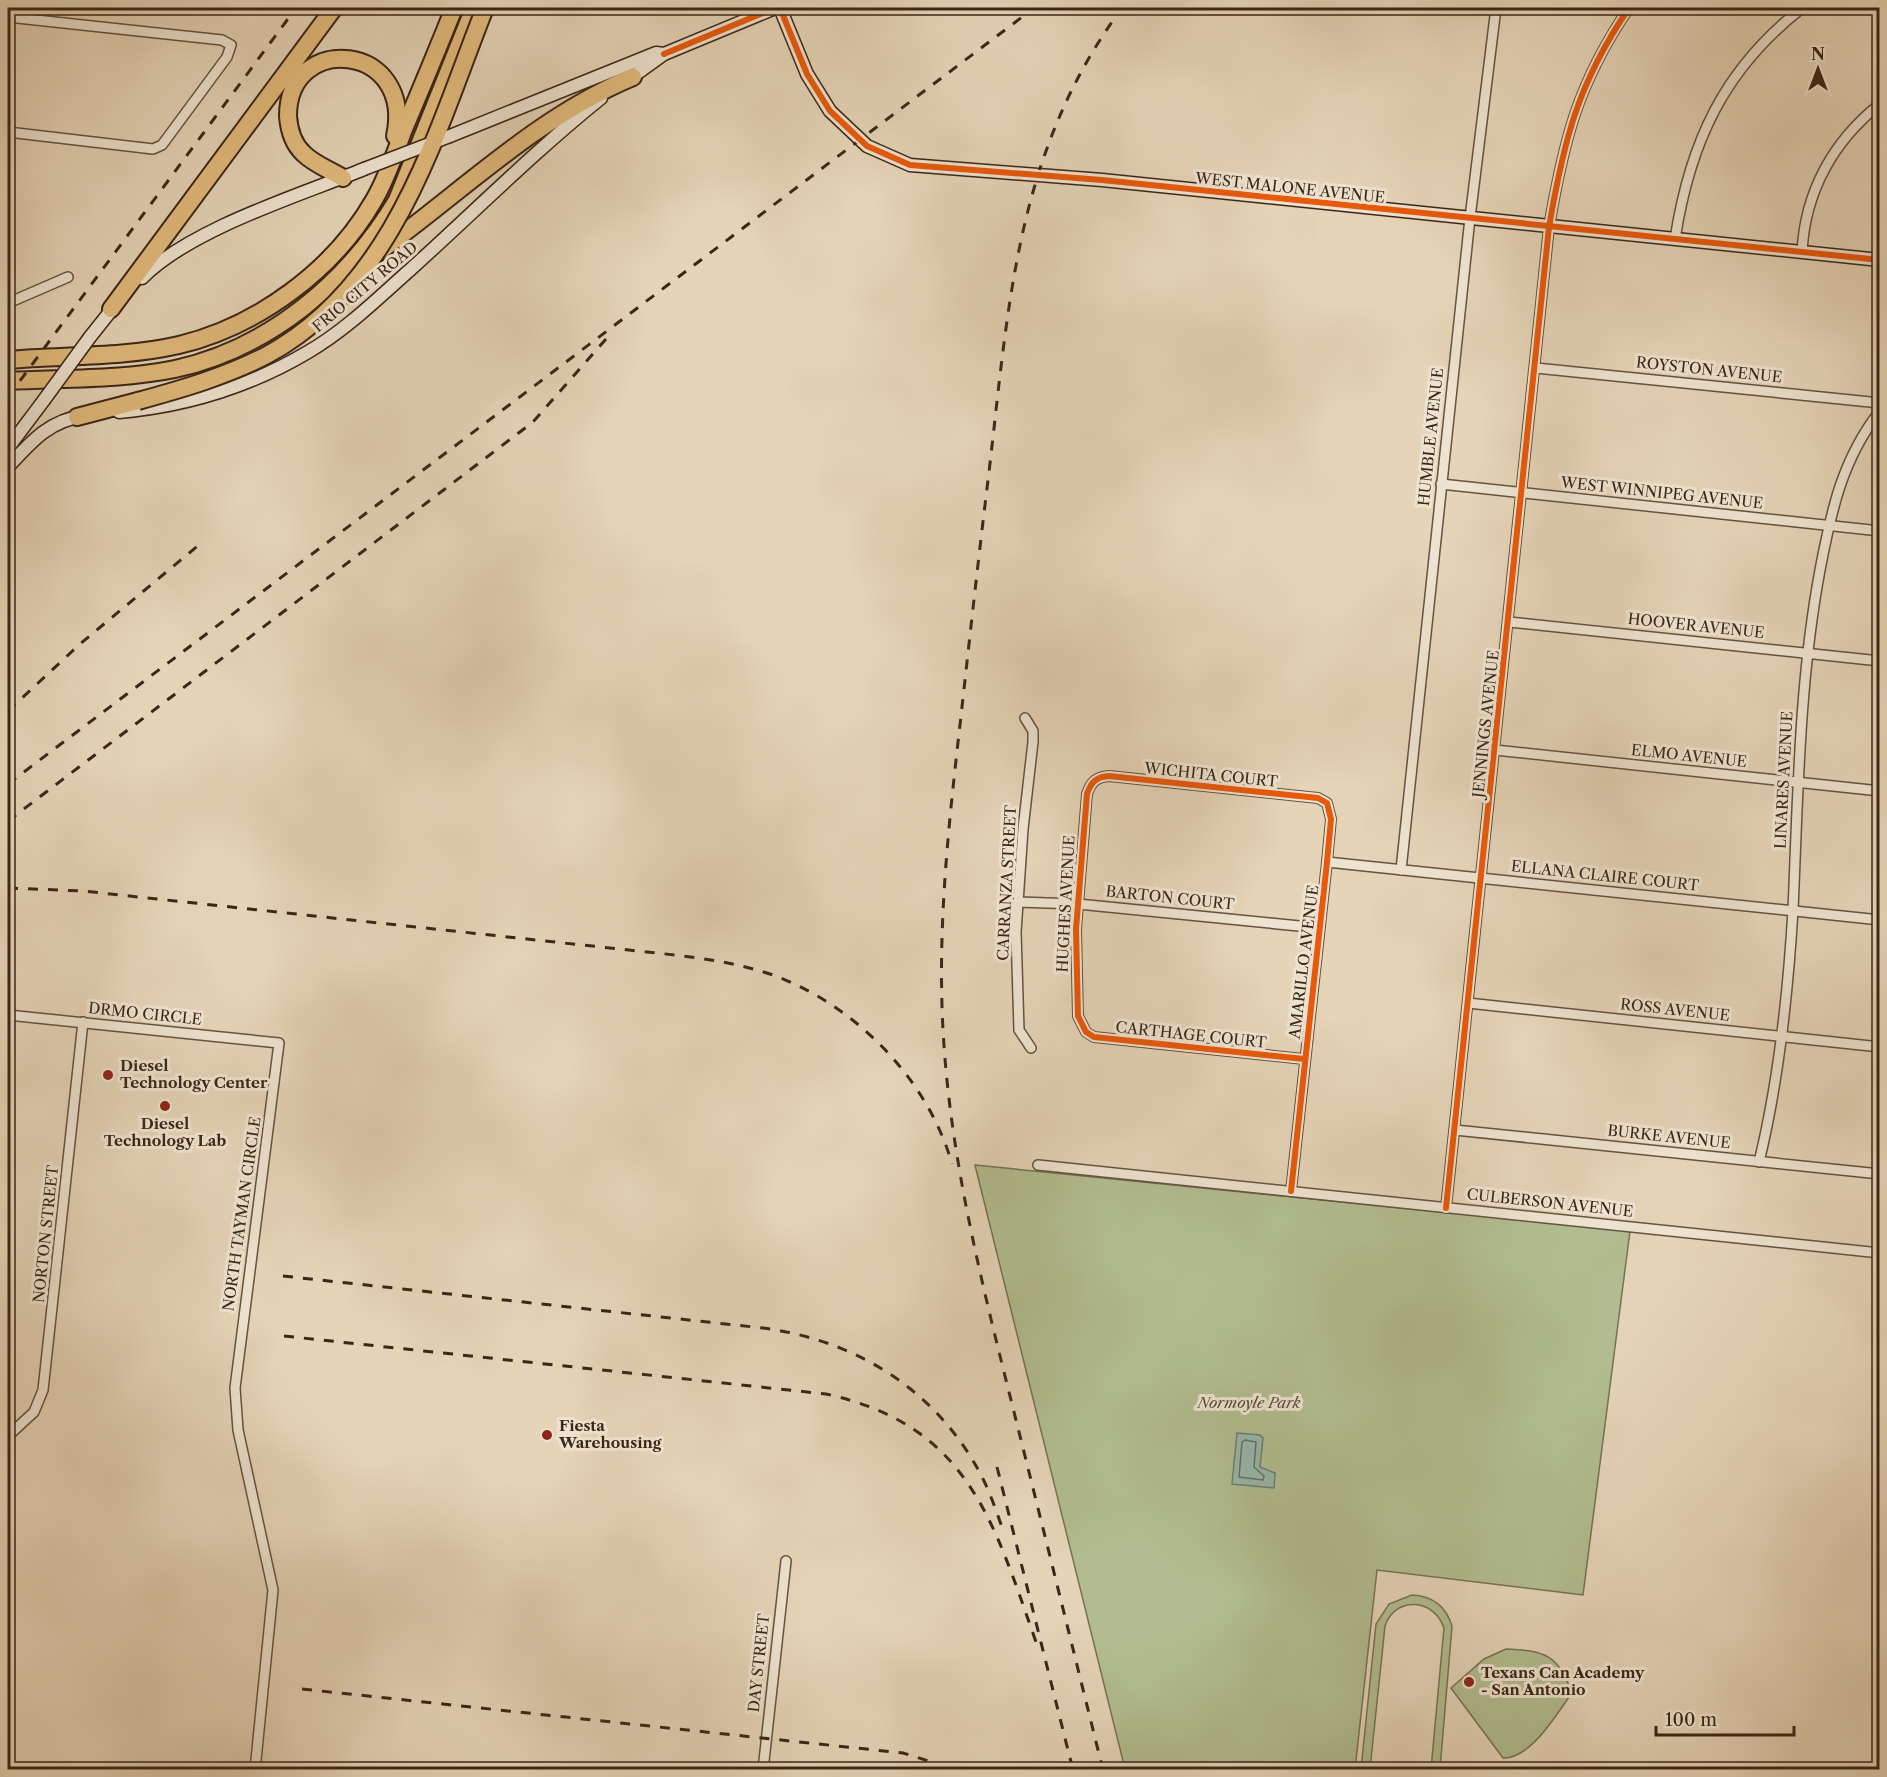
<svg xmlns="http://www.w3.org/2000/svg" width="1887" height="1777" viewBox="0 0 1887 1777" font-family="'Libre Caslon Text',serif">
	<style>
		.green { fill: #b1bd90; stroke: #767254; stroke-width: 1.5 }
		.water { fill: #96b8ac; stroke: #717e70; stroke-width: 1.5 }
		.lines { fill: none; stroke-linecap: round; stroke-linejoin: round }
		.shore { stroke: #686f62; stroke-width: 1.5 }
		.street-casing { stroke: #65523f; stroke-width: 12 }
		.secondary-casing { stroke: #3a2617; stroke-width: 15 }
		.highway-casing { stroke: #3a2617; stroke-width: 20 }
		.street { stroke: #eee3d0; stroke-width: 9 }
		.secondary { stroke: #eee3d0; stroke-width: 12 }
		.highway { stroke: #e2ba7c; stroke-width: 16 }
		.rail { stroke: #3a2617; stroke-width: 3; stroke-dasharray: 10 10; stroke-linecap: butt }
		.secondary-bridge-casing { stroke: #3a2617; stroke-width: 15; stroke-linecap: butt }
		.highway-bridge-casing { stroke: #3a2617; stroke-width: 20; stroke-linecap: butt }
		.secondary-bridge { stroke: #eee3d0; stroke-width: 12 }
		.highway-bridge { stroke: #e2ba7c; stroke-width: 16 }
		.cycleway-casing { stroke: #eee3d0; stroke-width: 10 }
		.cycleway { stroke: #e8590c; stroke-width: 6 }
		.poi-dot { fill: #8f2418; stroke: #eee3d0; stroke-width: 2 }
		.labels { text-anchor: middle; stroke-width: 6; stroke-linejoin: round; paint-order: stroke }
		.street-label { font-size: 15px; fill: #3a2617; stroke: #eee3d0 }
		.poi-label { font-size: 15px; font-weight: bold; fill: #3a2617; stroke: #eee3d0; text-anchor: start }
		.park-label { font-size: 15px; font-style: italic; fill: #584c35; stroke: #eee3d0 }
	</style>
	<rect width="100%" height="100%" fill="#e5d4b7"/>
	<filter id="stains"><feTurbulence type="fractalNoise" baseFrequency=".00333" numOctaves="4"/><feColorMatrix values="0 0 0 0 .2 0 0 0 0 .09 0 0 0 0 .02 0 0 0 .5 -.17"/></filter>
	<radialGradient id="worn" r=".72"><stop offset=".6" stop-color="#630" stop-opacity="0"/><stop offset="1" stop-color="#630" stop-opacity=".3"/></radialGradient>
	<g class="green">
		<polygon points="975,1165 1630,1231 1583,1595 1377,1570 1355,1769 1125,1769"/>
		<path d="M1412,1595C1432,1596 1446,1606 1452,1626L1440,1769H1431L1444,1628C1434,1598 1395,1596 1385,1626L1370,1769H1361L1376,1624L1389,1604Z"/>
		<path d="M1506,1649C1546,1651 1557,1654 1572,1693C1557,1713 1531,1759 1503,1758L1451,1688L1484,1659Z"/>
	</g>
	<polygon class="water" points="1237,1433 1260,1435 1263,1438 1260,1467 1275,1473 1274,1488 1232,1484"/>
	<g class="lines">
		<polygon class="shore" points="1245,1440 1256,1442 1254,1467 1264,1476 1263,1480 1239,1477 1242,1442"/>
		<defs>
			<g id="street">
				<polyline points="8,17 222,40 231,45 227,57 162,145 153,149 8,132"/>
				<path d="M1675,239C1690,142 1724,69 1802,8"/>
				<path d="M1802,252C1805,192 1833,141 1880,104"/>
				<polyline points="8,303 68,277"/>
				<polyline points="1536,368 1880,403"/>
				<polyline points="1441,484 1880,531"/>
				<polyline points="1509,622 1880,661"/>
				<polyline points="1025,718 1033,731 1033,742 1023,829 1016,932 1019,1030 1031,1048"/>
				<polyline points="1495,750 1880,791"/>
				<polyline points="1327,862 1880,920"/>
				<polyline points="1401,870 1470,218 1496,8"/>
				<polyline points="1018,902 1078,904 1319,928"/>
				<polyline points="1468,1003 1880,1047"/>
				<polyline points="8,1015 279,1043 235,1388 238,1430 273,1590 255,1770"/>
				<polyline points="1455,1130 1880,1174"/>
				<path d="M1759,1162C1779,1080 1788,994 1793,910C1798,796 1799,683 1820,570C1831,512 1842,459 1880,411"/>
				<polyline points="1038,1165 1880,1253"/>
				<path d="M1291,1191L1327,862L1331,819L1327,803L1318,798L1109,776C1096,777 1091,782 1087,794L1076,929L1078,1016L1086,1032L1094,1037L1304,1059"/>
				<path d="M1446,1208L1549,227C1564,139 1578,83 1629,8"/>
				<polyline points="8,1436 34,1412 43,1390 83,1022"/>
				<polyline points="763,1770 786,1561"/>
			</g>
			<g id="secondary">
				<polyline points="780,8 807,74 830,111 867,146 910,165 1102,180 1880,260"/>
				<polyline points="628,80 664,54 775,8"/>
				<polyline points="450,136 656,53 664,54"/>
				<path d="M142,278C190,229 300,195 364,169"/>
				<polyline points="90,337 117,303"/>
				<path d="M119,412C187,406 249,387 308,352C346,330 378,298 411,269C474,212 535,151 601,98"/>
				<polyline points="8,448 44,400"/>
				<path d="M8,467C30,443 49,420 84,416"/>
			</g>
			<g id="highway">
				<path d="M343,178C330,170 314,164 304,154C293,144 289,130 288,116C288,31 415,43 395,136"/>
				<path d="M373,256C459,195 534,118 633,77"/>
				<polyline points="111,309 334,8"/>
				<path d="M8,360C65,355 122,358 179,345C258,326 334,270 374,200C387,178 395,153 404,129C421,89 438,48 454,8"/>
				<path d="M8,381C62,378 121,380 175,369C270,348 348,282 397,200L474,8"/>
				<polyline points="77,417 138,401"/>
			</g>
		</defs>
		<use href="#street" class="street-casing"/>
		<use href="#secondary" class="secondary-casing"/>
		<use href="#highway" class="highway-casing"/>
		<use href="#street" class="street"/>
		<use href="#secondary" class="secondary"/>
		<use href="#highway" class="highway"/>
		<g class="rail">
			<polyline points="8,397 296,8"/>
			<polyline points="8,711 80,644 200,544"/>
			<polyline points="8,784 1034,8"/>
			<polyline points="8,821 533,422 606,339"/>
			<path d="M8,888L83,891L675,955C708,959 741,964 773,975C855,1005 928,1079 952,1164"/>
			<path d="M283,1276L763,1328C855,1340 935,1389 980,1473C990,1492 997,1513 1004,1533"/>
			<path d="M284,1336L826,1394C968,1425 993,1520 1036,1642"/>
			<polyline points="997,1467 1073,1770"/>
			<polyline points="302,1689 903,1753 957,1770"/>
			<path d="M1103,1770C1073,1649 1043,1528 1013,1408C980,1276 946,1143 942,1006C939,909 950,812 961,716C970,635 979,553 989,472C1009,303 1016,151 1122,8"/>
		</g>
		<defs>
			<g id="secondary-bridge">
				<polyline points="364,169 450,136"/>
				<polyline points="44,400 90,337"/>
			</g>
			<path id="highway-bridge" d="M138,401C182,389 227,376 267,355C396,285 435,134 485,8"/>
		</defs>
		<use href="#secondary-bridge" class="secondary-bridge-casing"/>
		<use href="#highway-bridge" class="highway-bridge-casing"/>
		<use href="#secondary-bridge" class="secondary-bridge"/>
		<use href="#highway-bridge" class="highway-bridge"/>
		<defs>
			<g id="cycleway">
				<polyline points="780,8 807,74 830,111 867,146 910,165 1102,180 1880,260"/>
				<polyline points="664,54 775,8"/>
				<path d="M1291,1191L1327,862L1331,819L1327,803L1318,798L1109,776C1096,777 1091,782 1087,794L1076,929L1078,1016L1086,1032L1094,1037L1304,1059"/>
				<path d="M1446,1208L1549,227C1564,139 1578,83 1629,8"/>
			</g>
		</defs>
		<use href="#cycleway" class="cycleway-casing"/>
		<use href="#cycleway" class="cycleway"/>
	</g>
	<g class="poi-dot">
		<circle cx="108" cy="1075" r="6"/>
		<circle cx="165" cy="1106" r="6"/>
		<circle cx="547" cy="1435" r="6"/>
		<circle cx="1469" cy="1682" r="6"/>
	</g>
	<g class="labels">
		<g class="street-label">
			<text transform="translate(1290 188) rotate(6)" y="5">WEST MALONE AVENUE</text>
			<text transform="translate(365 287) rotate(-40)" y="5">FRIO CITY ROAD</text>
			<text transform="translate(1709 370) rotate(6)" y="5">ROYSTON AVENUE</text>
			<text transform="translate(1431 437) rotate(-84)" y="5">HUMBLE AVENUE</text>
			<text transform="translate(1662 493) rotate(6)" y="5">WEST WINNIPEG AVENUE</text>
			<text transform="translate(1696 626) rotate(6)" y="5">HOOVER AVENUE</text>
			<text transform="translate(1486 724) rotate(-84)" y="5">JENNINGS AVENUE</text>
			<text transform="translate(1689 756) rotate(6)" y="5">ELMO AVENUE</text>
			<text transform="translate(1211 775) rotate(6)" y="5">WICHITA COURT</text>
			<text transform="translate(1784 780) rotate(-87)" y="5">LINARES AVENUE</text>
			<text transform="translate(1605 876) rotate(6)" y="5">ELLANA CLAIRE COURT</text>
			<text transform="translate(1007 883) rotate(-87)" y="5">CARRANZA STREET</text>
			<text transform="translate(1170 898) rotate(6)" y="5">BARTON COURT</text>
			<text transform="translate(1066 904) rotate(-87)" y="5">HUGHES AVENUE</text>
			<text transform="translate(1304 962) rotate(-83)" y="5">AMARILLO AVENUE</text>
			<text transform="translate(1675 1010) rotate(6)" y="5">ROSS AVENUE</text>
			<text transform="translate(145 1014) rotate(6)" y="5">DRMO CIRCLE</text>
			<text transform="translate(1191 1035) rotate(6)" y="5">CARTHAGE COURT</text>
			<text transform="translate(1669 1137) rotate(6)" y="5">BURKE AVENUE</text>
			<text transform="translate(1550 1203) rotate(6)" y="5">CULBERSON AVENUE</text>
			<text transform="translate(242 1214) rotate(-82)" y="5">NORTH TAYMAN CIRCLE</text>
			<text transform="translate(46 1234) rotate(-84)" y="5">NORTON STREET</text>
			<text transform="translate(759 1663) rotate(-84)" y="5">DAY STREET</text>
		</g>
		<g class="poi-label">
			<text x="120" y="1071">Diesel<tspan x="120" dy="17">Technology Center</tspan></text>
			<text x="165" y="1129" text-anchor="middle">Diesel<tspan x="165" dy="17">Technology Lab</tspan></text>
			<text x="559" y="1431">Fiesta<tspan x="559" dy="17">Warehousing</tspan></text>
			<text x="1481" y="1678">Texans Can Academy<tspan x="1481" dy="17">- San Antonio</tspan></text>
		</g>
		<g class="park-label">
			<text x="1249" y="1408">Normoyle Park</text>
		</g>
	</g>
	<rect width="1887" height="1777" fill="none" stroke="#e5d4b7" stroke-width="30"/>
	<rect x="9" y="9" width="1869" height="1759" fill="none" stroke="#3a2617" stroke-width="3"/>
	<rect x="15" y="15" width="1857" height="1747" fill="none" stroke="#3a2617" stroke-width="1.5"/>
	<g transform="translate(1818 69)" stroke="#eee3d0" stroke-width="4.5" paint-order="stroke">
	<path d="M0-4.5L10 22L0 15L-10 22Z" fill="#3a2617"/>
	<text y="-9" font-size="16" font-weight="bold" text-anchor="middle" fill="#3a2617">N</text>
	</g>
	<path d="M1656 1726v9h138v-9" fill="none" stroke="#3a2617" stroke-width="3"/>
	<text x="1665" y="1726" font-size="18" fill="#3a2617" stroke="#eee3d0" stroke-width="4.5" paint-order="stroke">100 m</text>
	<rect width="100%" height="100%" filter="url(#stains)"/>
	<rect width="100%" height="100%" fill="url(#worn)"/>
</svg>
